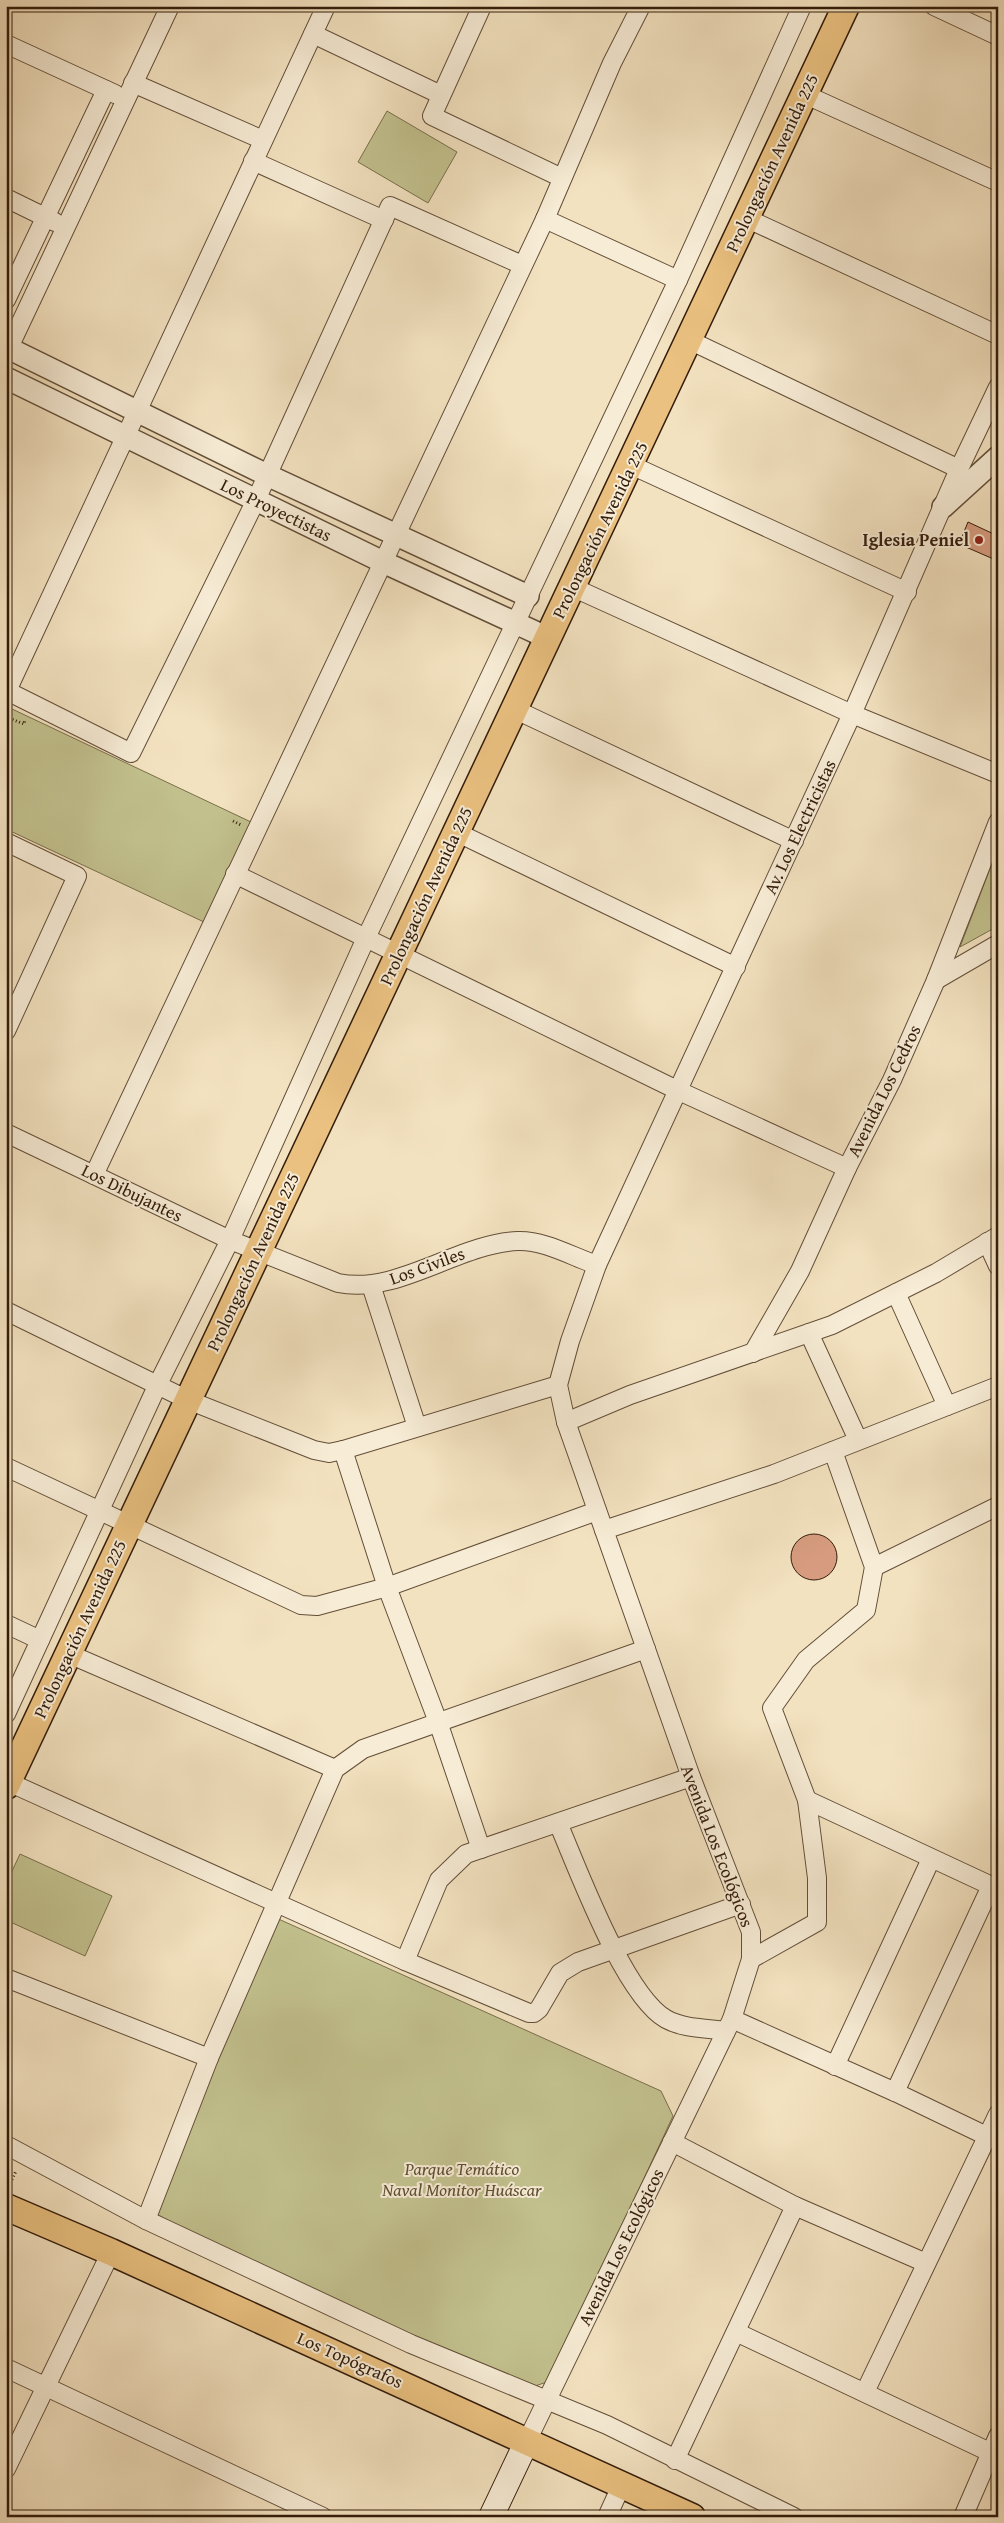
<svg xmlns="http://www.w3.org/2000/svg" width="1004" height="2523" viewBox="0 0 1004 2523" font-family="'Gentium Book Plus',serif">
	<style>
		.green { fill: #c2c18e; stroke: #7a6e4c }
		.building { fill: #d79c7f; stroke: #331c0b }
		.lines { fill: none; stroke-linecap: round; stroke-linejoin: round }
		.minor-casing { stroke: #634e38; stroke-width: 20 }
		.tertiary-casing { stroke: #634e38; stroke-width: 24 }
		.secondary-casing { stroke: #331c0b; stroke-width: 26 }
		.primary-casing { stroke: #331c0b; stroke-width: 29 }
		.path { stroke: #331c0b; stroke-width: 3; stroke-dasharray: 1 2.5; stroke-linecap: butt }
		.minor { stroke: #f7ecd6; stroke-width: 18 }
		.tertiary { stroke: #f7ecd6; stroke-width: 21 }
		.secondary { stroke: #f7ecd6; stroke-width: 24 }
		.primary { stroke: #eac180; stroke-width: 26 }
		.poi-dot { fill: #8f2418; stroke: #f7ecd6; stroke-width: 2 }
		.labels { text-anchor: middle; stroke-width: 4; stroke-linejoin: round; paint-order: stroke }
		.street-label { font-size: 18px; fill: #331c0b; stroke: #f7ecd6 }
		.poi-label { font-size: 18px; font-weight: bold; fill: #331c0b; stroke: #f7ecd6; text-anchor: end }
		.park-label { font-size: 18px; font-style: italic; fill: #5e4e32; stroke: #f7ecd6 }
	</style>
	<rect width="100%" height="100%" fill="#f3e2c0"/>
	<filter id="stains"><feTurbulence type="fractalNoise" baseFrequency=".004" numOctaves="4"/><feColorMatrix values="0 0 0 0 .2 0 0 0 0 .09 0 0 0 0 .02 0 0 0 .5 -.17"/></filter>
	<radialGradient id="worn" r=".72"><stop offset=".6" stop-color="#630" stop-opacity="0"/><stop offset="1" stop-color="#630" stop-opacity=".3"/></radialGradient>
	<g class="green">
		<polygon points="387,111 457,152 428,203 358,162"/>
		<polygon points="10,708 251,822 204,922 6,829 6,717"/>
		<polygon points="998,848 998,926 960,947"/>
		<polygon points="20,1854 112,1896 85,1956 6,1920 6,1884"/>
		<polygon points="274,1917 661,2091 673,2116 550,2381 529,2388 183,2230 157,2214"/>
	</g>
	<g class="building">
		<polygon points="968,522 998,536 998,561 959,544"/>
		<circle cx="814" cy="1557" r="23"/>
	</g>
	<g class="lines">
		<defs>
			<g id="minor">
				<polyline points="482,6 432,116 562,178"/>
				<polyline points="934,6 998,36"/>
				<polyline points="313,34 441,95"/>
				<polyline points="6,44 115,94"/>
				<polyline points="133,83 263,140"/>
				<polyline points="804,94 998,182"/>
				<polyline points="253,161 384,220"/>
				<polyline points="6,198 55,222"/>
				<polyline points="746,218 998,335"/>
				<polyline points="545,219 678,280"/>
				<polyline points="6,300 106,90"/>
				<polyline points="689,340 959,469"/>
				<polyline points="6,354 170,6"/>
				<polyline points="631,465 907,592"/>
				<polyline points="572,587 852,714 998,774"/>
				<polyline points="7,691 131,753 256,500 390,206 522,265"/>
				<polyline points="6,693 326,6"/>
				<polyline points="514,709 794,841"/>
				<polyline points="456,832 736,967"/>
				<polyline points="6,842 77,876 6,1031"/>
				<polyline points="235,874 679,1091 847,1168"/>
				<polyline points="936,980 998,944"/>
				<path d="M6,1133L230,1240L338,1283C399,1295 456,1244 518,1241C544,1240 573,1257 597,1265"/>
				<polyline points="94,1175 545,219 612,63 641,6"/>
				<polyline points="987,1242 998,1266"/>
				<polyline points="371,1285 417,1427"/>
				<polyline points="896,1293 947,1406"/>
				<polyline points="6,1311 188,1400 314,1450 329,1453 343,1450 558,1385"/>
				<polyline points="809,1333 858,1440"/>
				<polyline points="753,1353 800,1271 847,1168 892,1080 936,980 998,822"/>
				<polyline points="566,1422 630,1395 832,1325 936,1273 998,1236"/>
				<polyline points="343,1450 387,1587 438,1722 481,1849"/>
				<polyline points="6,1467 301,1605 317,1606 387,1587 597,1511"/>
				<polyline points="604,1530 774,1474 998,1386"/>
				<polyline points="874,1567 998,1506"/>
				<polyline points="6,1624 40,1640"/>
				<polyline points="69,1654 335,1769"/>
				<polyline points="6,1714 158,1384 230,1240 366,938 678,280 802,6"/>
				<polyline points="6,1781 405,1961 529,2013 534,2013 539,2009 560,1973 578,1962 741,1904"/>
				<polyline points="807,1800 998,1889"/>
				<path d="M558,1823C578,1869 624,1995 666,2019C684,2029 707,2028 726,2031"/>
				<polyline points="751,1959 817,1922 817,1878 807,1800 772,1708 806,1660 866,1610 874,1567 833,1451"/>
				<polyline points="405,1961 439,1880 466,1854 691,1777"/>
				<polyline points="6,1978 209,2058"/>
				<polyline points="732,2019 895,2092 997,2141"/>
				<polyline points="835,2066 931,1859"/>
				<polyline points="895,2092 991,1886"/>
				<polyline points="672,2142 795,2206 926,2263"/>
				<polyline points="6,2145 146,2220 411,2344 607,2425 794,2517"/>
				<polyline points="146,2220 209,2058 335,1769 363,1749 646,1649"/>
				<polyline points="736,2332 998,2456"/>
				<polyline points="6,2368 323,2517"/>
				<polyline points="865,2392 998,2114"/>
				<polyline points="527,2441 732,2019 751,1959 751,1932 691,1777 566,1422 558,1385 570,1341 597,1265 852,714 959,469 998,387"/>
				<polyline points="675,2460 795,2206"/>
				<polyline points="6,2469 111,2252"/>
				<polyline points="607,2517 622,2484"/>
				<polyline points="963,2517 998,2436"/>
			</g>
			<g id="tertiary">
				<polyline points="6,347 267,475 528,596"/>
				<polyline points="6,378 383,562 548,638"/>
				<polyline points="943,507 998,457"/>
			</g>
			<polyline id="secondary" points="491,2517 527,2441"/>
			<g id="primary">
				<polyline points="6,1786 846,6"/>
				<polyline points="6,2207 111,2252 692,2517"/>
			</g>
		</defs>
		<use href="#minor" class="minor-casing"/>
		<use href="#tertiary" class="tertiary-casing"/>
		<use href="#secondary" class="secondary-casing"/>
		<use href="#primary" class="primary-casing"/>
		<g class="path">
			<polyline points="6,717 24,724 25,720"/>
			<polyline points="233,821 241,825"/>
			<polyline points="9,2186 16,2171"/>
		</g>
		<use href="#minor" class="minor"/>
		<use href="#tertiary" class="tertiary"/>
		<use href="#secondary" class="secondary"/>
		<use href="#primary" class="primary"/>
	</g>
	<circle class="poi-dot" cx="979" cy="540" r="5"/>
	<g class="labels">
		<g class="street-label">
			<text transform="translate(772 163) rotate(-65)" y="6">Prolongación Avenida 225</text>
			<text transform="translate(276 510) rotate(26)" y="6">Los Proyectistas</text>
			<text transform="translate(600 530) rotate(-64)" y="6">Prolongación Avenida 225</text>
			<text transform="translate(800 827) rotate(-65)" y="6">Av. Los Electricistas</text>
			<text transform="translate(426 896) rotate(-65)" y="6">Prolongación Avenida 225</text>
			<text transform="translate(884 1091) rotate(-64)" y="6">Avenida Los Cedros</text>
			<text transform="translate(132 1193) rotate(26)" y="6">Los Dibujantes</text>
			<text transform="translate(253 1262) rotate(-65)" y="6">Prolongación Avenida 225</text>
			<text transform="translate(427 1266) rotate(-20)" y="6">Los Civiles</text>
			<text transform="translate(80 1629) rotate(-65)" y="6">Prolongación Avenida 225</text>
			<text transform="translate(717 1846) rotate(69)" y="6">Avenida Los Ecológicos</text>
			<text transform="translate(621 2247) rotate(-64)" y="6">Avenida Los Ecológicos</text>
			<text transform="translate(350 2360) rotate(24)" y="6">Los Topógrafos</text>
		</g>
		<g class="poi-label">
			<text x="969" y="546">Iglesia Peniel</text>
		</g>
		<g class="park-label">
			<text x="462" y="2175">Parque Temático<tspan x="462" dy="21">Naval Monitor Huáscar</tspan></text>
		</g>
	</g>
	<rect width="1004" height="2523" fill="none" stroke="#f3e2c0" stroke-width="25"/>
	<rect x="8" y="8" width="989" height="2508" fill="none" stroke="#331c0b" stroke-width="2.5"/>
	<rect x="12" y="12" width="979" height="2498" fill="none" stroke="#331c0b"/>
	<rect width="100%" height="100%" filter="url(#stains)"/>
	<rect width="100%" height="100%" fill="url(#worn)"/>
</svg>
